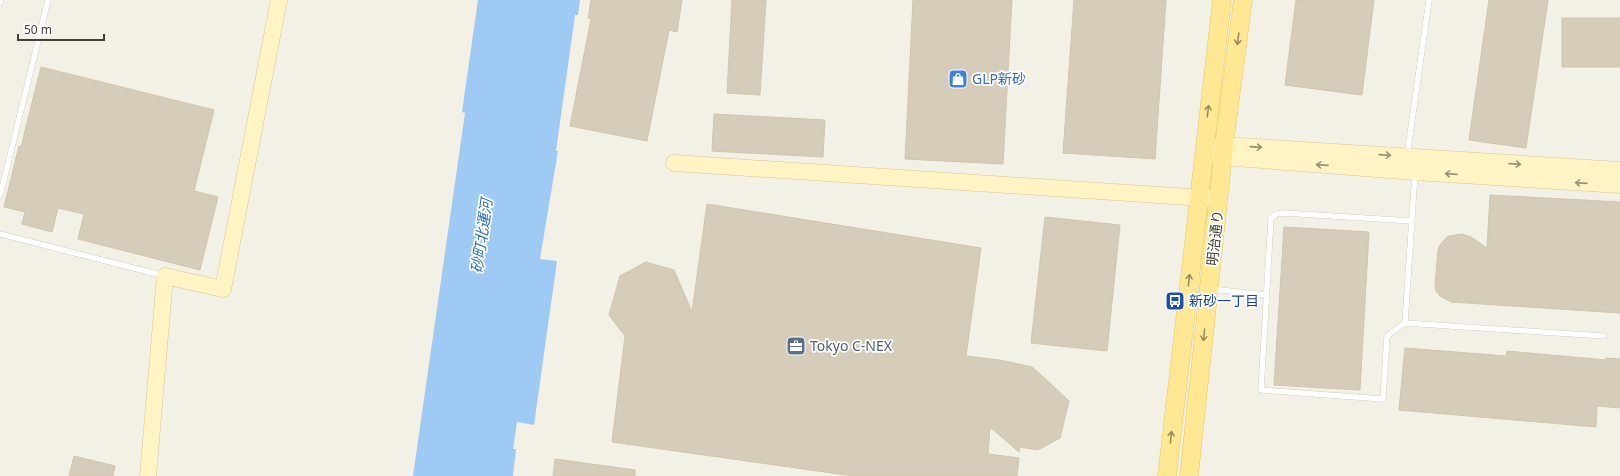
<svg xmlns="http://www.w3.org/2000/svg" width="1620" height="476" viewBox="0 0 1620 476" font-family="'Noto Sans','Noto Sans JP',sans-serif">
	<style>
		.water { fill: #9fcaf3 }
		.building { fill: #d5cdba; stroke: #d0c5ad }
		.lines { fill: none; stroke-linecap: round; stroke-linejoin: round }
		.lane-casing { stroke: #bfb9a8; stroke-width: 6 }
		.secondary-casing { stroke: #d5c893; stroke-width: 17 }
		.primary-casing { stroke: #e8c95f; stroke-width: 19 }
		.lane { stroke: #fff; stroke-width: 5.5 }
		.secondary { stroke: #fff5c4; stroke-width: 16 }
		.primary { stroke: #ffe893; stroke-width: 18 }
		.oneway { stroke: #998c5f }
		.oneway2 { stroke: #999275 }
		.labels { text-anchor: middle; stroke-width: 3.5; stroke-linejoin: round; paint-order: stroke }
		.shop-label { font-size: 14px; fill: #366cbe; stroke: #fff; text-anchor: start }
		.street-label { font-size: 14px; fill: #464135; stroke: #fff }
		.transit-label { font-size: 14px; fill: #164399; stroke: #fff; text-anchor: start }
		.service-label { font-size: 14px; fill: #4e5e75; stroke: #fff; text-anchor: start }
		.water-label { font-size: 15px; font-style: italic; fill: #2a71b6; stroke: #fff }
	</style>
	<rect width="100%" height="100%" fill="#f3f0e5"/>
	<polygon class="water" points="478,0 580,0 578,15 575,15 556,151 558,151 540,259 557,261 534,425 517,422 513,449 516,449 513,476 413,476 465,113 462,112"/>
	<g class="building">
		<polygon points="591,0 682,0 677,32 669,30 647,141 570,126 591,19 588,18"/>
		<polygon points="732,0 766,0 760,95 727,93"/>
		<polygon points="913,0 1012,0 1003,164 905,159"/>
		<polygon points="1074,0 1166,0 1155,159 1063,153"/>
		<polygon points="1296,0 1374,0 1362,95 1285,85"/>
		<polygon points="1489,0 1548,0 1526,148 1469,140"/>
		<rect x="1562" y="18" width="58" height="49"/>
		<polygon points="41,67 214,110 194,191 218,197 200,270 78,239 84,214 58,208 52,232 22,224 25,212 4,207 19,146 21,147"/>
		<polygon points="714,114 825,120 823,157 712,151"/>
		<polygon points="1490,195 1620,202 1620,313 1451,302 1440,296 1436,291 1435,285 1438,250 1440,245 1446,238 1449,236 1462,234 1471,237 1487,248"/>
		<polygon points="707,204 981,248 966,356 1000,360 1032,367 1050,383 1069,401 1060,438 1038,450 1020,447 1019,452 990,427 988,454 1019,458 1017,476 853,476 612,442 625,336 609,315 620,276 646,262 674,270 692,312"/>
		<polygon points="1045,217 1120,225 1107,351 1031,343"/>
		<polygon points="1284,227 1369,232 1360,390 1274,385"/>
		<polygon points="1405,348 1506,356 1507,351 1606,360 1606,358 1620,359 1620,408 1597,406 1596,427 1399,410"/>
		<polygon points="74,456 115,466 113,476 69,476"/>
		<polygon points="555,459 635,470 635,476 553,476"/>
	</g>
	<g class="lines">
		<defs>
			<g id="lane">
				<polyline points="0,3 1,0"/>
				<polyline points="1407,156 1429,0"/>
				<polyline points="0,196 48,0"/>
				<polyline points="1412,221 1284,213 1276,214 1271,218 1261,390 1383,399 1387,336 1405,323 1604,336"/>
				<polyline points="0,234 165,276"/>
				<polyline points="1211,289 1266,295"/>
				<polyline points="1405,323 1415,173"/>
			</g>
			<g id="secondary">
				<polyline points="1213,148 1224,145 1620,170"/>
				<polyline points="1211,152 1223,157 1415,172 1620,185"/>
				<polyline points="674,163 1219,199"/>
				<polyline points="148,476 165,276 223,289 279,0"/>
			</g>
			<g id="primary">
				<polyline points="1167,476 1222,0"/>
				<polyline points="1189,476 1224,145 1243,0"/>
			</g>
		</defs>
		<use href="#lane" class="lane-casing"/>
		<use href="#secondary" class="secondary-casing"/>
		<use href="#primary" class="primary-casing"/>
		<use href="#lane" class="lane"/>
		<use href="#secondary" class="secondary"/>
		<use href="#primary" class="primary"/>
	</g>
	<defs><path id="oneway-shaft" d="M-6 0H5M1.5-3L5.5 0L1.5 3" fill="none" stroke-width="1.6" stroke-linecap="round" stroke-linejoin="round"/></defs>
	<g class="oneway">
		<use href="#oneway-shaft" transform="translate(1238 39) rotate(98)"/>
		<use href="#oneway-shaft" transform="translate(1208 111) rotate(-83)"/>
		<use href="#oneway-shaft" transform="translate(1189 280) rotate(-84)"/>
		<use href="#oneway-shaft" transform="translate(1204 335) rotate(96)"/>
		<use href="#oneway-shaft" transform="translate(1171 437) rotate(-84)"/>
	</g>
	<g class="oneway2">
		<use href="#oneway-shaft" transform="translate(1256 147) rotate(4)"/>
		<use href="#oneway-shaft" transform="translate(1385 155) rotate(4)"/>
		<use href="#oneway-shaft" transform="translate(1515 164) rotate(4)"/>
		<use href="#oneway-shaft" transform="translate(1322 165) rotate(-176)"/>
		<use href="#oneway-shaft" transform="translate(1451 174) rotate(-176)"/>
		<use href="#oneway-shaft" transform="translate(1581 183) rotate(-176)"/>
	</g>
	<defs>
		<symbol id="shop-square" viewBox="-11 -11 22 22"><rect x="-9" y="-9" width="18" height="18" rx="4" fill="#3f7fe0" stroke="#fff"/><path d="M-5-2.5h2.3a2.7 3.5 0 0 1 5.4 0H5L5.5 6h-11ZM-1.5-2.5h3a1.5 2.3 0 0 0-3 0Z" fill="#fff"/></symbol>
		<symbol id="bus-square" viewBox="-11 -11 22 22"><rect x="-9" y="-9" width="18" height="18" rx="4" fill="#1a4fb4" stroke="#fff"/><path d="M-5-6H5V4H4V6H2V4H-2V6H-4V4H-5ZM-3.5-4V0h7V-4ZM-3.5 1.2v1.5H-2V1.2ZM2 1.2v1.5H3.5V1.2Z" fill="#fff"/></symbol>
		<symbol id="office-square" viewBox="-11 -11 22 22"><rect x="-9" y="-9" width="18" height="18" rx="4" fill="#5c6f8a" stroke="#fff"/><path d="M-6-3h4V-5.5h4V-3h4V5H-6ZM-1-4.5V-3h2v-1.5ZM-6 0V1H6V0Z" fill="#fff"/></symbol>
	</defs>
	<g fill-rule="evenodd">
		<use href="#shop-square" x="947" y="68" width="22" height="22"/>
		<use href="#bus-square" x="1164" y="290" width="22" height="22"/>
		<use href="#office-square" x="785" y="335" width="22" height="22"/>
	</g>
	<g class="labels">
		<g class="shop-label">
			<text x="972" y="84">GLP新砂</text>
		</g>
		<g class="street-label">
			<text transform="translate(1215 238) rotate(-84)" y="5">明治通り</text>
		</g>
		<g class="transit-label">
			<text x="1189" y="306">新砂一丁目</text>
		</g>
		<g class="service-label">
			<text x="810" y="351">Tokyo C-NEX</text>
		</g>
		<g class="water-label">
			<text transform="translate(482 236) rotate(-82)" y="5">砂町北運河</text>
		</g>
	</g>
	<path d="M18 34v6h86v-6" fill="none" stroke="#464135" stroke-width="2"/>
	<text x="24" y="34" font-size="12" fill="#464135" stroke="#ffffff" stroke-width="3" paint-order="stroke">50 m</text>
</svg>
